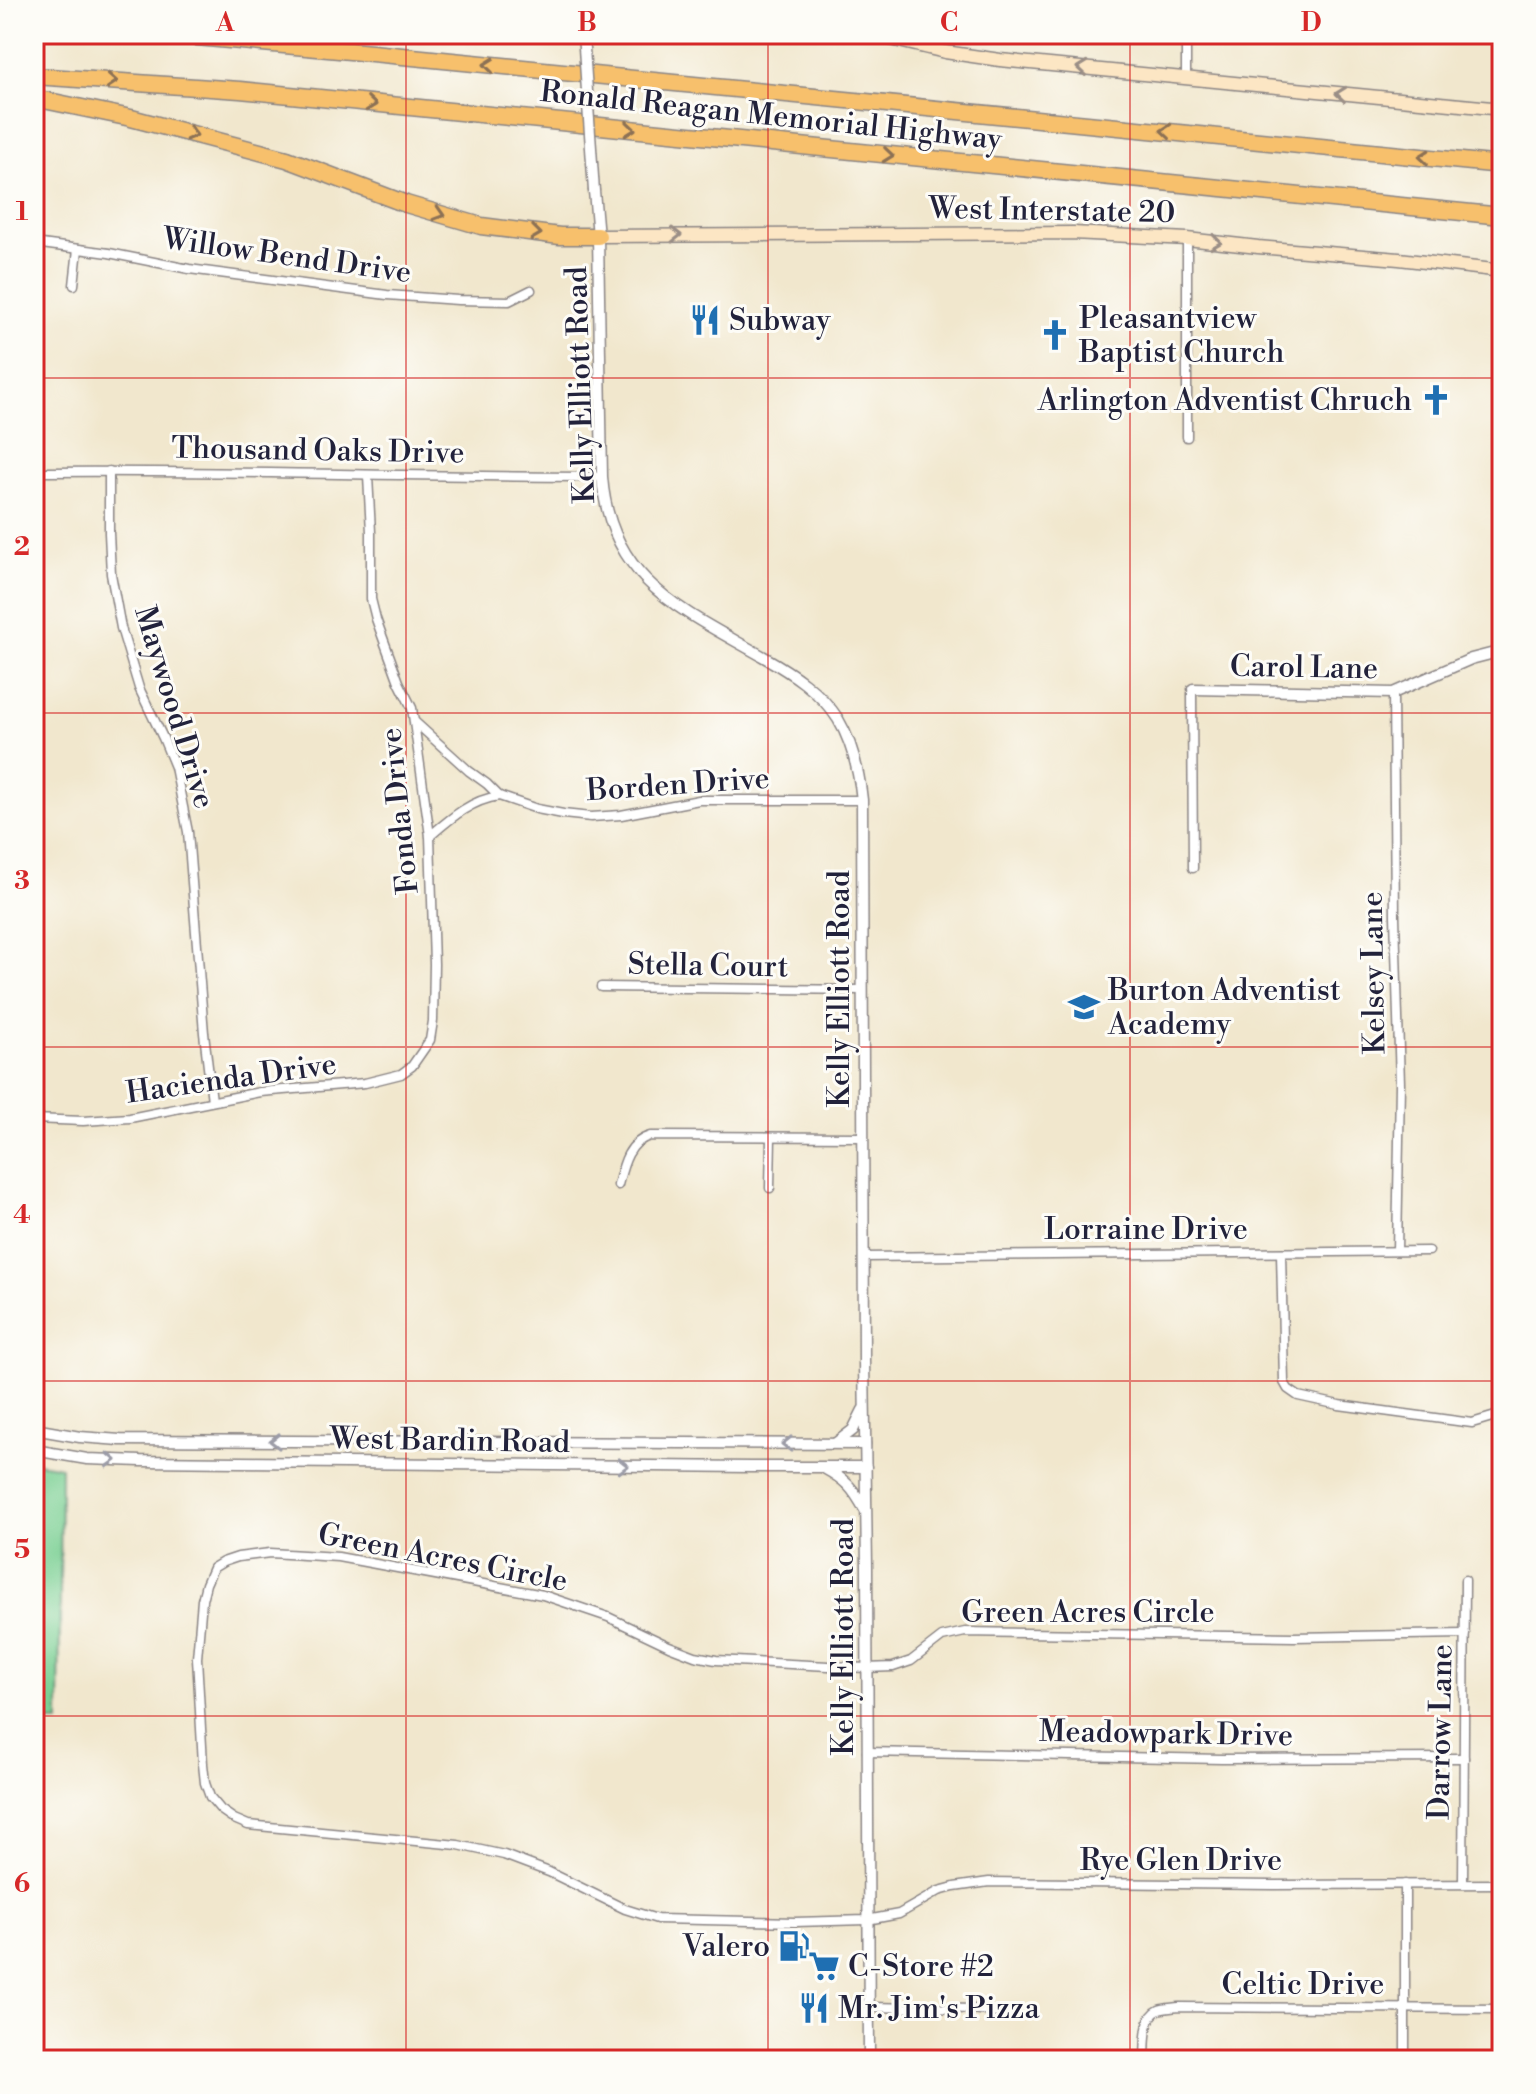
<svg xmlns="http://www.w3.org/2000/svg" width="1536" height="2094" viewBox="0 0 1536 2094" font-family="'Libre Bodoni',serif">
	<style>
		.green { fill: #7bd094; stroke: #4e7968; stroke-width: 2 }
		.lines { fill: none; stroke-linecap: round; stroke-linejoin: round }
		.minor-casing { stroke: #8a8484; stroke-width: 11 }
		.tertiary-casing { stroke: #8a8484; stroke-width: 13 }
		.secondary-casing { stroke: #8a8484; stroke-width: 15 }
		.motorway-casing { stroke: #8a8484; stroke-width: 19 }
		.minor { stroke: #fff; stroke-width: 8 }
		.tertiary { stroke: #fff; stroke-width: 10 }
		.secondary { stroke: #fce6c4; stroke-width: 12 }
		.motorway { stroke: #f7c06c; stroke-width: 16 }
		.tertiary-bridge-casing { stroke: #8a8484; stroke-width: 13; stroke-linecap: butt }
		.tertiary-bridge { stroke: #fff; stroke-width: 10 }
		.oneway { stroke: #8c7154 }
		.oneway2 { stroke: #9a8e86 }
		.oneway3 { stroke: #9c9ca7 }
		.grid { fill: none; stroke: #d62828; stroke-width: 2; stroke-opacity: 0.55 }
		.labels { text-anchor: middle; stroke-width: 6; stroke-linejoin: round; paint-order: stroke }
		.street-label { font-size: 30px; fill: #22223b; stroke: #fdfcf7 }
		.poi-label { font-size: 30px; fill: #22223b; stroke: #fdfcf7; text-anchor: start }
		.neatline { fill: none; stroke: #d62828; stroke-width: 3 }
		.grid-label { font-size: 26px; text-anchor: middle; font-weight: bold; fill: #d62828 }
	</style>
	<rect width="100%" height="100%" fill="#fdfcf7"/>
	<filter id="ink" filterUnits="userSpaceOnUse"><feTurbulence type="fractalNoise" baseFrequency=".0125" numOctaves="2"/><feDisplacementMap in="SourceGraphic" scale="16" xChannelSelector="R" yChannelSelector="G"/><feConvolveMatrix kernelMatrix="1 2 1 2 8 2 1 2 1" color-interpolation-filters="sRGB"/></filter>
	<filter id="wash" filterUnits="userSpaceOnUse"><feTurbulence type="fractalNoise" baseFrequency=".006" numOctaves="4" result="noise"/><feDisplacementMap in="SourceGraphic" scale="32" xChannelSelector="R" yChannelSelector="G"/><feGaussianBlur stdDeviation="1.8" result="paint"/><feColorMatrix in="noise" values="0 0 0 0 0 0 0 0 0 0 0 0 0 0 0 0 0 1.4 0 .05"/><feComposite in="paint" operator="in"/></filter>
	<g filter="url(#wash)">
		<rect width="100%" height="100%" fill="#f1e7cd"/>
		<polygon class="green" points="34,1462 61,1467 59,1722 34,1722"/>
	</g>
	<g filter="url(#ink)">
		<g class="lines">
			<defs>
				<g id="minor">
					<polyline points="1186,79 1186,34"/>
					<polyline points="34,243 109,253 189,269 387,295 458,300 509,301 531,290"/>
					<polyline points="74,285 78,249"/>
					<polyline points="1187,437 1187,239"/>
					<polyline points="109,471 109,533 111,574 121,628 139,688 163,738 175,767 188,832 204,1033 212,1101"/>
					<path d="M34,472C223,470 412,477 602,477"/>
					<polyline points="1192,693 1193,868"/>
					<polyline points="1393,693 1395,916 1400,1084 1397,1251"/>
					<polyline points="415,722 469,771 487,784 499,796 537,809 563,814 591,817 621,815 699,800 862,800"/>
					<path d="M430,836C451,818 471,800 499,796"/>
					<polyline points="601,987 862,990"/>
					<polyline points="34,1119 83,1121 130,1118 260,1092 365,1083 401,1074 412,1066 430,1040 433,1021 434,964 430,836 412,708 399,682 376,619 371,599 371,532 368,476"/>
					<path d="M618,1185C623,1165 628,1142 650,1136L863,1137"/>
					<polyline points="770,1188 771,1137"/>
					<polyline points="1281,1253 1284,1382 1288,1389 1298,1396 1339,1405 1472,1423 1502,1414"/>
					<polyline points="864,1257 1429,1251"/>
					<polyline points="1465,1634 1294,1637 965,1632 942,1637 911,1661 893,1667 866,1668 716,1660 695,1656 669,1646 608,1617 543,1595 338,1557 270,1553 238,1557 223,1562 213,1568 206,1584 202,1600 197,1658 203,1764 205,1783 210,1797 221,1810 234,1819 248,1825 458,1845 504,1855 549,1872 625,1909 657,1919 795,1922 867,1920 899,1914 939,1891 954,1887 989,1882 1273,1885 1502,1884"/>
					<polyline points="867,1752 1222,1759 1464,1758"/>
					<polyline points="1405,1884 1405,2060"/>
					<polyline points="1463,1884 1465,1580"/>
					<polyline points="868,2007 973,2009 1011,2015"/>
					<polyline points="225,2060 250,2058 335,2060"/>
					<path d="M1145,2060C1146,2046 1143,2017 1159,2010C1164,2008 1172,2008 1179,2007L1502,2009"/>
				</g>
				<g id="tertiary">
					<path d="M594,191L598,236L602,477C610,582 684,611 764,657C792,673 820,691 838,719C853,744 859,772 862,800L864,1360L867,1566L869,2060"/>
					<polyline points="1193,689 1393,693 1471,659 1502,651"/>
					<polyline points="34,1429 80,1437 120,1440 865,1444"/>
					<polyline points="836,1443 853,1430 863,1410"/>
					<polyline points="34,1450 87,1459 141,1461 751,1467 866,1467"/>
					<path d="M824,1468C846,1480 853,1488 865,1510"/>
				</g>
				<g id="secondary">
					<polyline points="870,34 945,52 1000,60 1502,109"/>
					<polyline points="598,236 1073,233 1187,239 1258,247 1399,259 1502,271"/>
				</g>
				<g id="motorway">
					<polyline points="163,34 372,53 1502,165"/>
					<polyline points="34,76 240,90 1502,216"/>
					<polyline points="34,98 131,118 287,159 406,204 481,226 560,236 598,236"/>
				</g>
			</defs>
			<use href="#minor" class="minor-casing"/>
			<use href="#tertiary" class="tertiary-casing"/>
			<use href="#secondary" class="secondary-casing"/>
			<use href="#motorway" class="motorway-casing"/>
			<use href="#minor" class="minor"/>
			<use href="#tertiary" class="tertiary"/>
			<use href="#secondary" class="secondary"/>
			<use href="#motorway" class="motorway"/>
			<defs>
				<polyline id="tertiary-bridge" points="583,34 594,191"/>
			</defs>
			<use href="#tertiary-bridge" class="tertiary-bridge-casing"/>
			<use href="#tertiary-bridge" class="tertiary-bridge"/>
		</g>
		<defs><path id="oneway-chevron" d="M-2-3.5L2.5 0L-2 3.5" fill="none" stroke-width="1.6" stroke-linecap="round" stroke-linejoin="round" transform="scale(2)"/></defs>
		<g class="oneway">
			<use href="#oneway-chevron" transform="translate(489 65) rotate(-174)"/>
			<use href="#oneway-chevron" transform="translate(112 81) rotate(4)"/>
			<use href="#oneway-chevron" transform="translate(371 104) rotate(6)"/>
			<use href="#oneway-chevron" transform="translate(630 129) rotate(6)"/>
			<use href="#oneway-chevron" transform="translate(1166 131) rotate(-175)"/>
			<use href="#oneway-chevron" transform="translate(192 134) rotate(15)"/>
			<use href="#oneway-chevron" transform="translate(888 155) rotate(6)"/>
			<use href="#oneway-chevron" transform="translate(1424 157) rotate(-174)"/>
			<use href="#oneway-chevron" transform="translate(439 214) rotate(17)"/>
			<use href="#oneway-chevron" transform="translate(536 233) rotate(7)"/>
		</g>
		<g class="oneway2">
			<use href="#oneway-chevron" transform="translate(1082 68) rotate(-174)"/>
			<use href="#oneway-chevron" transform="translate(1341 94) rotate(-174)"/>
			<use href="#oneway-chevron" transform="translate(676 235) rotate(-1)"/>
			<use href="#oneway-chevron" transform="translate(1216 242) rotate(7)"/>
		</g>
		<g class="oneway3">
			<use href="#oneway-chevron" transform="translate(275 1441) rotate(-180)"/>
			<use href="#oneway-chevron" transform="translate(787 1444) rotate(-180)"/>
			<use href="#oneway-chevron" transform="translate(111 1460) rotate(2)"/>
			<use href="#oneway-chevron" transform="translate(623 1466) rotate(1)"/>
		</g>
	</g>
	<path class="grid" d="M406,34V2060M768,34V2060M1130,34V2060M34,378H1502M34,713H1502M34,1047H1502M34,1381H1502M34,1716H1502"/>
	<defs>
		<symbol id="restaurant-bare" viewBox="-9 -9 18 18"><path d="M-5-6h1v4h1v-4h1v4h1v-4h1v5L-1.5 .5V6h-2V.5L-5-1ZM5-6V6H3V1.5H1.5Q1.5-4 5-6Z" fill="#1f6fb2" stroke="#fdfcf7" stroke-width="2.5" paint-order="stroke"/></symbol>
		<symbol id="church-bare" viewBox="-9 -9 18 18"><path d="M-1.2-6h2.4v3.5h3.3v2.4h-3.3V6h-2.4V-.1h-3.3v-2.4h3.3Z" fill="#1f6fb2" stroke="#fdfcf7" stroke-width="2.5" paint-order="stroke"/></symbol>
		<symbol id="school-bare" viewBox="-9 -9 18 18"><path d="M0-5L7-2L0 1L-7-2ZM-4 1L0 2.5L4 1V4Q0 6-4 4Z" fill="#1f6fb2" stroke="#fdfcf7" stroke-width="2.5" paint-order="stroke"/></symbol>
		<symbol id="fuel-bare" viewBox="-9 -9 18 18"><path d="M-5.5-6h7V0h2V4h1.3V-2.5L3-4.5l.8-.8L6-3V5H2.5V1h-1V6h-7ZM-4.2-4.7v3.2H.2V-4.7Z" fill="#1f6fb2" stroke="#fdfcf7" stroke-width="2.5" paint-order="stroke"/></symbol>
		<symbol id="supermarket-bare" viewBox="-9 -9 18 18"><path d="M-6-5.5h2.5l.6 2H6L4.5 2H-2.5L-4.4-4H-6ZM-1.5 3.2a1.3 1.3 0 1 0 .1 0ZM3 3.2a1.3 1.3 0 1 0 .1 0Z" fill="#1f6fb2" stroke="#fdfcf7" stroke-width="2.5" paint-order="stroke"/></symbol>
	</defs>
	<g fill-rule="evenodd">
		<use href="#restaurant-bare" x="683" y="298" width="44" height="44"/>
		<use href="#church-bare" x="1033" y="313" width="44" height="44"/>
		<use href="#church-bare" x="1414" y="378" width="44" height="44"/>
		<use href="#school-bare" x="1062" y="985" width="44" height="44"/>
		<use href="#fuel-bare" x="772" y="1924" width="44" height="44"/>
		<use href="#supermarket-bare" x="802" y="1944" width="44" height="44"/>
		<use href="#restaurant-bare" x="792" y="1986" width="44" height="44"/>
	</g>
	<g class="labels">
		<g class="street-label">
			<text transform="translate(771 115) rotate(6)" y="10">Ronald Reagan Memorial Highway</text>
			<text transform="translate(1052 210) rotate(1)" y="10">West Interstate 20</text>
			<text transform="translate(287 255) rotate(8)" y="10">Willow Bend Drive</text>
			<text transform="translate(580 385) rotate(-92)" y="10">Kelly Elliott Road</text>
			<text transform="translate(318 450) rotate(1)" y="10">Thousand Oaks Drive</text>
			<text transform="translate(1304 667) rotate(1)" y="10">Carol Lane</text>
			<text transform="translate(175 707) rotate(73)" y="10">Maywood Drive</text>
			<text transform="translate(678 784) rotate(-4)" y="10">Borden Drive</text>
			<text transform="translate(399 811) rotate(-96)" y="10">Fonda Drive</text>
			<text transform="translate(708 965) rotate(1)" y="10">Stella Court</text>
			<text transform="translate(1373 973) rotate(-91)" y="10">Kelsey Lane</text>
			<text transform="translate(839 989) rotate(-90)" y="10">Kelly Elliott Road</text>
			<text transform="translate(231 1078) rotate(-8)" y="10">Hacienda Drive</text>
			<text x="1146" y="1239">Lorraine Drive</text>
			<text transform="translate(450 1440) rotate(1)" y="10">West Bardin Road</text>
			<text transform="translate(443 1557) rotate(11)" y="10">Green Acres Circle</text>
			<text x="1088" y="1622">Green Acres Circle</text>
			<text transform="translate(843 1637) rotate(-90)" y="10">Kelly Elliott Road</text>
			<text transform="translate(1440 1732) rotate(-89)" y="10">Darrow Lane</text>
			<text transform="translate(1166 1733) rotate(1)" y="10">Meadowpark Drive</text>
			<text x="1181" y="1870">Rye Glen Drive</text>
			<text x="1303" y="1994">Celtic Drive</text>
		</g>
		<g class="poi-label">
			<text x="1079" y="328">Pleasantview<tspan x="1079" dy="34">Baptist Church</tspan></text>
			<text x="729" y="330">Subway</text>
			<text x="1412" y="410" text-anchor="end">Arlington Adventist Chruch</text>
			<text x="1108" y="1000">Burton Adventist<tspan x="1108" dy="34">Academy</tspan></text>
			<text x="770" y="1956" text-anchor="end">Valero</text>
			<text x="848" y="1976">C-Store #2</text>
			<text x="838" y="2018">Mr. Jim's Pizza</text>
		</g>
	</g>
	<rect width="1536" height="2094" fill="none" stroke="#fdfcf7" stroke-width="88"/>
	<rect x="44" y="44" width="1448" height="2006" class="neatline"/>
	<g class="grid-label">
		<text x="225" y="31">A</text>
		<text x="587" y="31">B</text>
		<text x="949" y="31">C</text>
		<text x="1311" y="31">D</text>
		<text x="22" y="220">1</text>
		<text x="22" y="555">2</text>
		<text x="22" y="889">3</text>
		<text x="22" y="1223">4</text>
		<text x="22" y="1558">5</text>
		<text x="22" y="1892">6</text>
	</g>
</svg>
